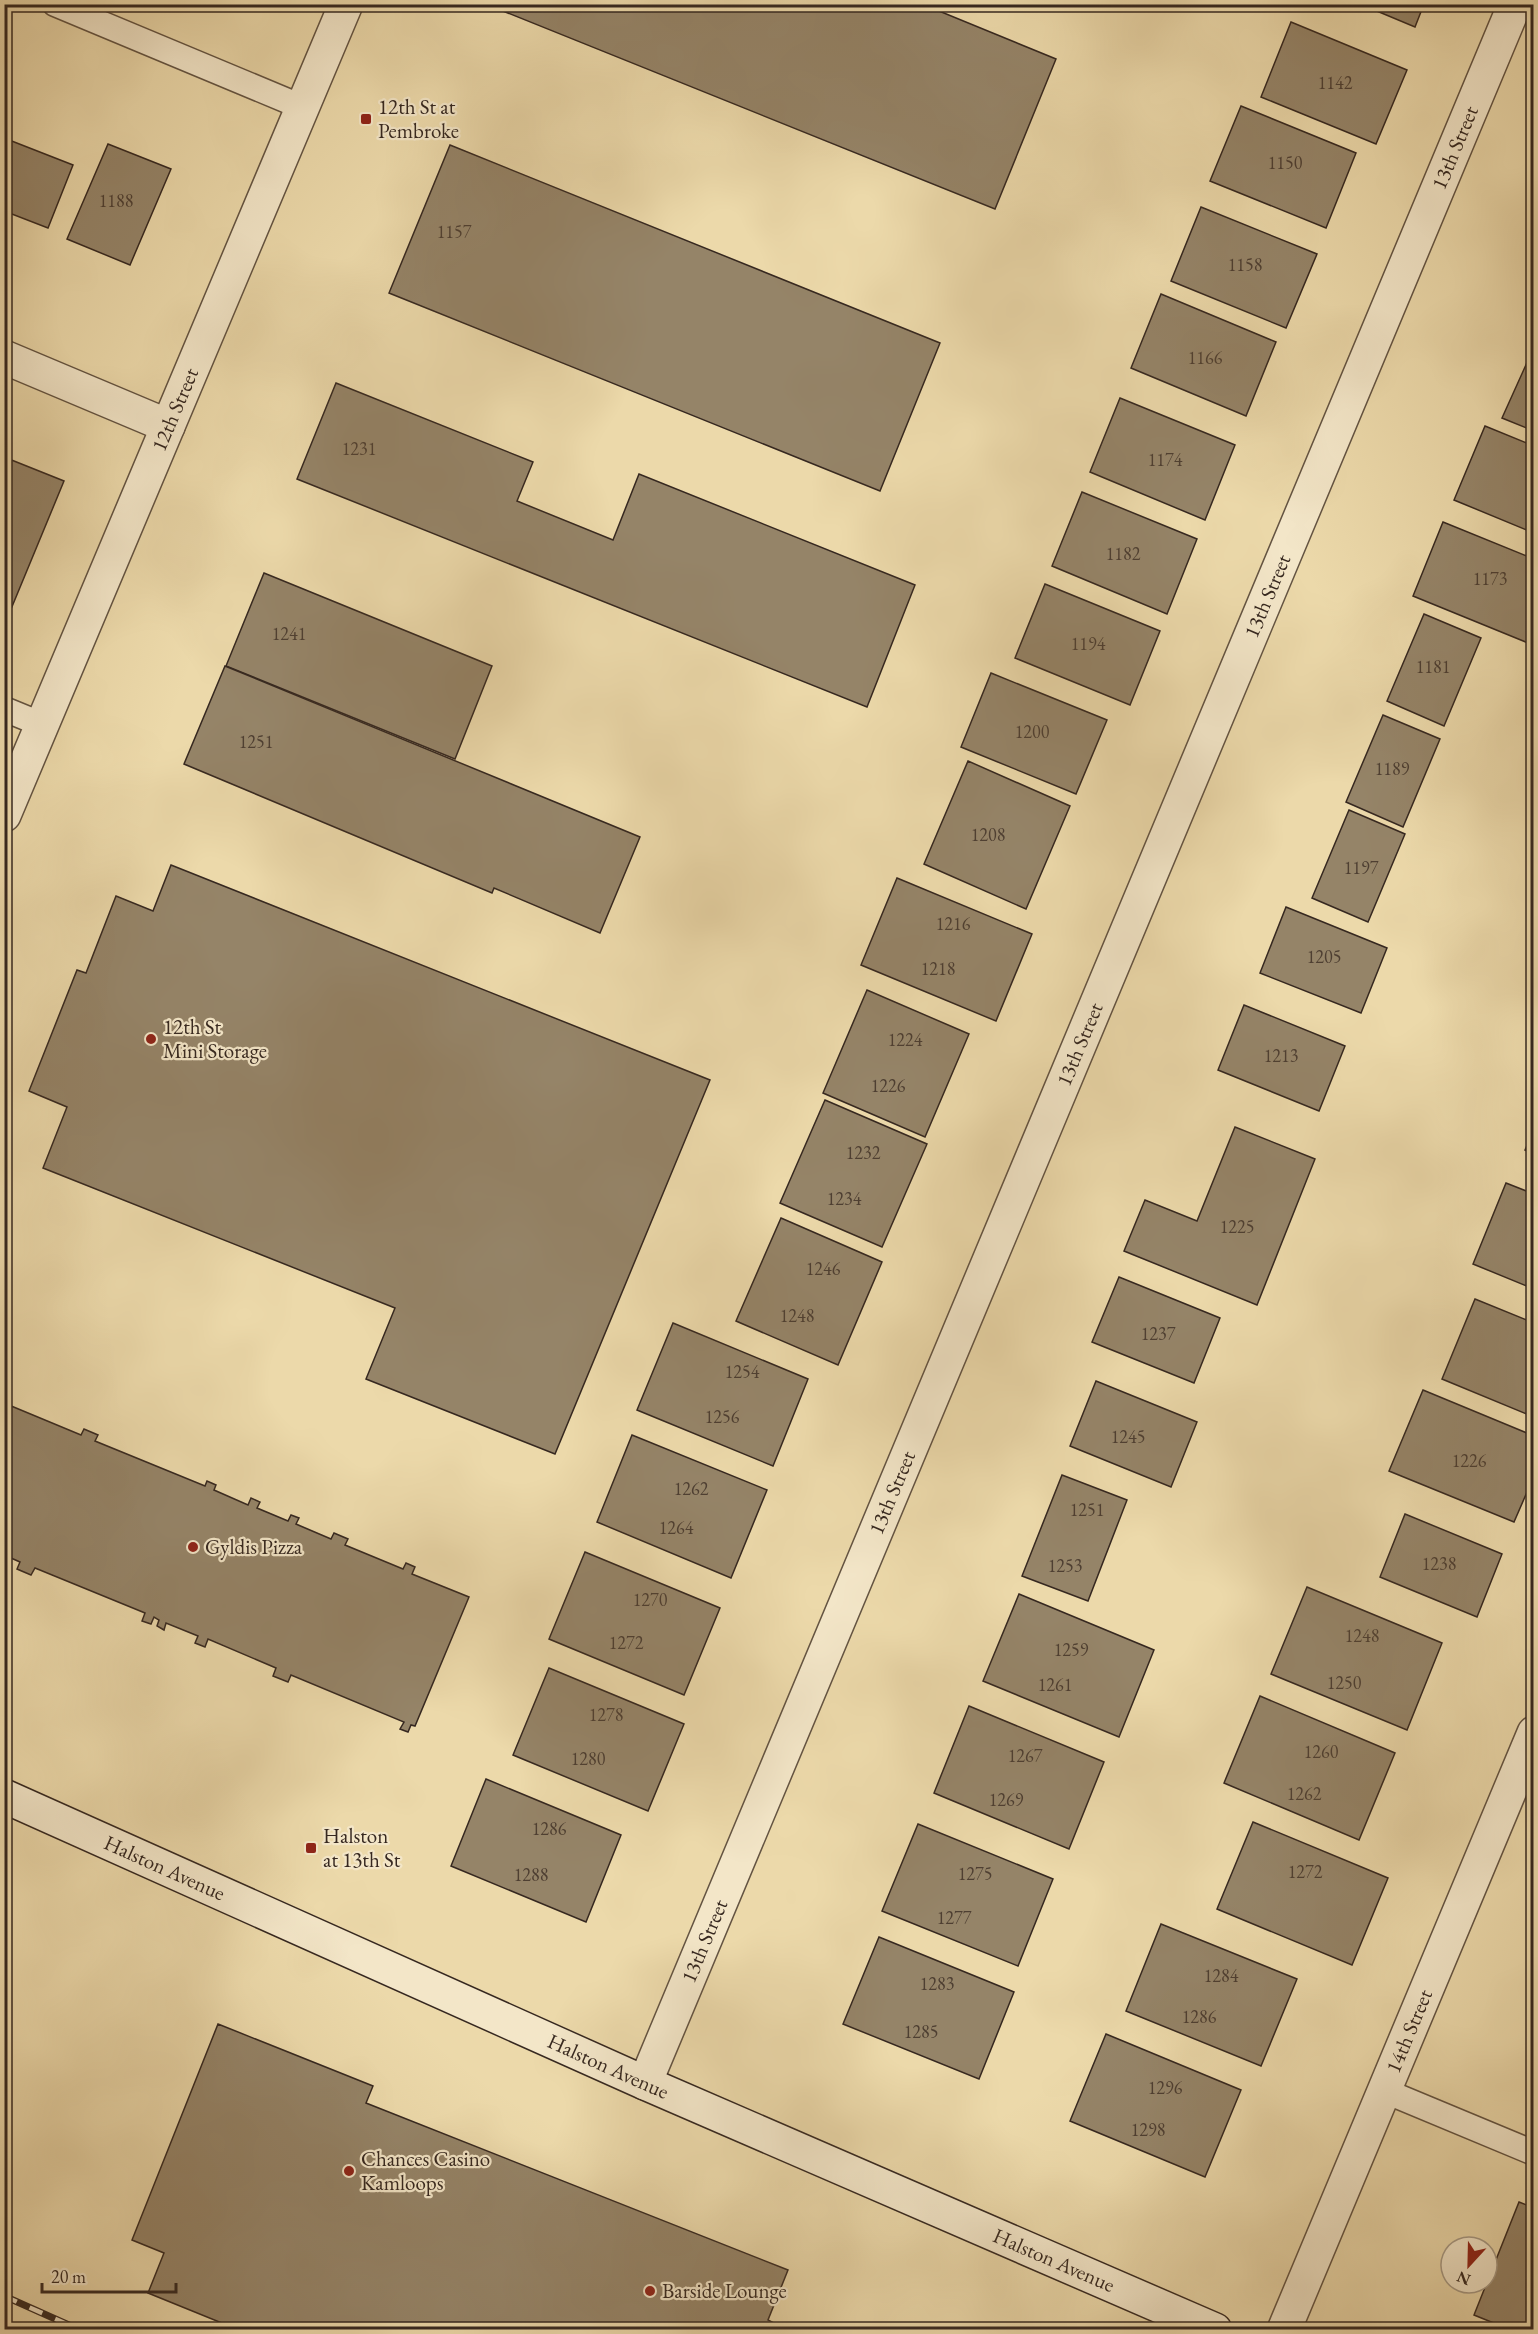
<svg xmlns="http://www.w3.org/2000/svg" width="1538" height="2334" viewBox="0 0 1538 2334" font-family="'EB Garamond',serif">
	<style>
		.building { fill: #958468; stroke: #362820; stroke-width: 1.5 }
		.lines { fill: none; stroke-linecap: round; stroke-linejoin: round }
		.service-casing { stroke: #645442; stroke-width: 27 }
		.minor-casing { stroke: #645442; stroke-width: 36 }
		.tertiary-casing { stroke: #645442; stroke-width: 36 }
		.secondary-casing { stroke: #362820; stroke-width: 36 }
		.service { stroke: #f3e6c8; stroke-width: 24 }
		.minor { stroke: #f3e6c8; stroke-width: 33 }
		.tertiary { stroke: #f3e6c8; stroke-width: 33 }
		.secondary { stroke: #f3e6c8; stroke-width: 33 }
		.rail-casing { stroke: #362820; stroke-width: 7 }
		.rail { stroke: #f3e6c8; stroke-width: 4.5; stroke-dasharray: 14; stroke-linecap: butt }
		.poi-dot { fill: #8f2418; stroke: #f3e6c8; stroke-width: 2 }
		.labels { text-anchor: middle; stroke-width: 4.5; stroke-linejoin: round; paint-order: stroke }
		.number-label { font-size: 18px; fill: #4e3f32 }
		.poi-label { font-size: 21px; fill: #362820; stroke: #f3e6c8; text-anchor: start }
		.street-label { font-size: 21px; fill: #362820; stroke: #f3e6c8 }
	</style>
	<rect width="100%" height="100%" fill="#ecd9aa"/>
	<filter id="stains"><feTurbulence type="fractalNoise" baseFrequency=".00333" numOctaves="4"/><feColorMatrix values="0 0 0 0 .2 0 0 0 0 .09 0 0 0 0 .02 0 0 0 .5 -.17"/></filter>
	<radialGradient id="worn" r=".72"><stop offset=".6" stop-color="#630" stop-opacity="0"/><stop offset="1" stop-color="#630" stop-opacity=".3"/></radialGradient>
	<g class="building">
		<polygon points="506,4 922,4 1056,59 995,209 503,11"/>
		<polygon points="1360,4 1424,4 1415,27"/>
		<polygon points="1291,22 1407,70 1376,144 1261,97"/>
		<polygon points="1241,106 1356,153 1326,228 1210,181"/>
		<polygon points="4,138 73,165 48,228 4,211"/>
		<polygon points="108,144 171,169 130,265 67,239"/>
		<polygon points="450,145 940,343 880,491 389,293"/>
		<polygon points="1201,207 1317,254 1286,328 1171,281"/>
		<polygon points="1161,294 1276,342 1246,416 1131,368"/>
		<polygon points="1534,347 1534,431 1502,418"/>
		<polygon points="336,383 533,462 517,501 613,540 639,474 915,585 867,707 297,479"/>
		<polygon points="1120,398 1235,445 1205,520 1090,472"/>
		<polygon points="1485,426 1534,446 1534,533 1454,500"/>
		<polygon points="4,457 64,481 4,626"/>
		<polygon points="1082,492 1197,539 1167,614 1052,566"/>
		<polygon points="1443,522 1534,559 1534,630 1528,643 1413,596"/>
		<polygon points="264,573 492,666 455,759 226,666"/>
		<polygon points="1045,584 1160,631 1130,705 1015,658"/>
		<polygon points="1424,614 1481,638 1444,726 1387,701"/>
		<polygon points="225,666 640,837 600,933 494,888 492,893 184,764"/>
		<polygon points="991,673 1107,720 1076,794 961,747"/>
		<polygon points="1383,715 1440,739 1403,827 1346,802"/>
		<polygon points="968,761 1070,806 1026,909 924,864"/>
		<polygon points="1349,810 1405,834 1368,922 1312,898"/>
		<polygon points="171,865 710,1080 555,1454 366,1379 395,1308 43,1168 67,1107 29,1091 77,970 86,973 116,896 153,911"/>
		<polygon points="897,878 1032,934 996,1021 861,965"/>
		<polygon points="1286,907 1387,948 1361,1013 1260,973"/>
		<polygon points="867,990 969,1034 925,1137 823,1093"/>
		<polygon points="1244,1005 1345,1046 1319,1111 1218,1070"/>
		<polygon points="825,1100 927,1144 882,1247 780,1203"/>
		<polygon points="1235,1127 1315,1159 1257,1305 1124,1251 1145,1200 1197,1221"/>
		<polygon points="1534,1129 1534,1154 1525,1150"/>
		<polygon points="1506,1183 1534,1194 1534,1289 1473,1264"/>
		<polygon points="781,1218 882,1262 838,1365 736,1321"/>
		<polygon points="1119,1277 1220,1318 1194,1383 1092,1342"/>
		<polygon points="1475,1299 1534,1323 1534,1417 1442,1379"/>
		<polygon points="673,1323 808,1379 773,1466 637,1410"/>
		<polygon points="1096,1381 1197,1422 1171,1487 1070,1446"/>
		<polygon points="1423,1390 1534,1436 1534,1476 1514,1522 1389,1471"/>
		<polygon points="4,1403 81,1435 84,1429 98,1435 95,1441 205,1486 207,1481 216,1485 214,1490 248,1505 251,1498 260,1502 257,1508 288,1521 291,1515 299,1518 296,1524 331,1539 334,1533 348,1539 345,1545 403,1569 406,1563 415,1567 412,1574 469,1597 415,1726 411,1725 408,1732 400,1729 404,1722 291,1675 288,1682 273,1676 276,1668 208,1639 205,1647 195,1643 198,1636 166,1623 164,1630 157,1626 159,1620 154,1617 151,1624 142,1621 145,1613 35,1568 31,1575 17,1569 20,1562 4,1555"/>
		<polygon points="632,1435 767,1490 731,1578 597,1522"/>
		<polygon points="1062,1475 1127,1500 1088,1601 1022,1576"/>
		<polygon points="1405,1514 1502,1554 1477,1617 1380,1577"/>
		<polygon points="585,1552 720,1608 684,1695 549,1639"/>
		<polygon points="1307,1587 1442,1643 1407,1730 1271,1674"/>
		<polygon points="1019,1594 1154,1650 1119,1737 983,1681"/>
		<polygon points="549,1668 684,1724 648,1811 513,1755"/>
		<polygon points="1260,1696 1395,1753 1359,1840 1224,1783"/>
		<polygon points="969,1706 1104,1762 1069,1849 934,1793"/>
		<polygon points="486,1779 621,1835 586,1922 451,1866"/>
		<polygon points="1253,1822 1388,1878 1352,1965 1217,1909"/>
		<polygon points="918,1824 1053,1879 1018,1966 882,1911"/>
		<polygon points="1161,1924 1297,1979 1261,2066 1126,2011"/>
		<polygon points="879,1937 1014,1992 979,2079 843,2024"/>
		<polygon points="218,2024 373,2086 366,2103 788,2270 768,2320 787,2330 239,2330 148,2293 164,2253 132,2240"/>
		<polygon points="1106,2034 1241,2090 1205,2177 1070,2121"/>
		<polygon points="1519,2202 1534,2208 1534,2330 1511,2330 1474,2315"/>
	</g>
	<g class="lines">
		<defs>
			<g id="service">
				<polyline points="55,4 302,107"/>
				<polyline points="4,709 43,725"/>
				<polyline points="1385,2091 1534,2153"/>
			</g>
			<g id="minor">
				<polyline points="4,357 168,426"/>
				<path id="s1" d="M645,2083L1515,4"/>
				<path id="s2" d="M1284,2330L1534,1733"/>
			</g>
			<g id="tertiary">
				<path id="s3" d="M4,815L346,4"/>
			</g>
			<g id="secondary">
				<path id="s4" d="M4,1796L645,2083L1215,2330"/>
			</g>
		</defs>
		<use href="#service" class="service-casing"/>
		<use href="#minor" class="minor-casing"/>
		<use href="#tertiary" class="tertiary-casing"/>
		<use href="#secondary" class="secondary-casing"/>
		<use href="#service" class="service"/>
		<use href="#minor" class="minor"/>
		<use href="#tertiary" class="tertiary"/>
		<use href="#secondary" class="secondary"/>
		<defs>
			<polyline id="rail" points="4,2296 80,2330"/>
		</defs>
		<use href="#rail" class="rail-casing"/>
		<use href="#rail" class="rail"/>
	</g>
	<g class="poi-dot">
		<rect x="360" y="113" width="12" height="12" rx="3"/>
		<circle cx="151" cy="1039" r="6"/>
		<circle cx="193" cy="1547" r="6"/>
		<rect x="305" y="1842" width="12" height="12" rx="3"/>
		<circle cx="349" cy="2171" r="6"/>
		<circle cx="650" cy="2291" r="6"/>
	</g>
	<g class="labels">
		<g class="number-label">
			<text x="1335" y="89">1142</text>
			<text x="1285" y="169">1150</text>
			<text x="116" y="207">1188</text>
			<text x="454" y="238">1157</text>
			<text x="1245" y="271">1158</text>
			<text x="1205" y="364">1166</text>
			<text x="359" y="455">1231</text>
			<text x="1165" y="466">1174</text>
			<text x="1123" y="560">1182</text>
			<text x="1490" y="585">1173</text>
			<text x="289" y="640">1241</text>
			<text x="1088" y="650">1194</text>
			<text x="1433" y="673">1181</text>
			<text x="1032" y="738">1200</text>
			<text x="256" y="748">1251</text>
			<text x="1392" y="775">1189</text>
			<text x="988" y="841">1208</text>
			<text x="1361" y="874">1197</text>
			<text x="953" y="930">1216</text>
			<text x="1324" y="963">1205</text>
			<text x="938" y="975">1218</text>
			<text x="905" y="1046">1224</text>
			<text x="1281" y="1062">1213</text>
			<text x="888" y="1092">1226</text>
			<text x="863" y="1159">1232</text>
			<text x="844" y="1205">1234</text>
			<text x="1237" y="1233">1225</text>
			<text x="823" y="1275">1246</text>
			<text x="797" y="1322">1248</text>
			<text x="1158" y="1340">1237</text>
			<text x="742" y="1378">1254</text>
			<text x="722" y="1423">1256</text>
			<text x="1128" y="1443">1245</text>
			<text x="1469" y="1467">1226</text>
			<text x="691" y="1495">1262</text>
			<text x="1087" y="1516">1251</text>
			<text x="676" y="1534">1264</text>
			<text x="1439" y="1570">1238</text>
			<text x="1065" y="1572">1253</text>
			<text x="650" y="1606">1270</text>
			<text x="1362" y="1642">1248</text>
			<text x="626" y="1649">1272</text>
			<text x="1071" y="1656">1259</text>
			<text x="1344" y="1689">1250</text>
			<text x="1055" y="1691">1261</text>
			<text x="606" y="1721">1278</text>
			<text x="1321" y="1758">1260</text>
			<text x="1025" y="1762">1267</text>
			<text x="588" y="1765">1280</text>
			<text x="1304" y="1800">1262</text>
			<text x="1006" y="1806">1269</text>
			<text x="549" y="1835">1286</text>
			<text x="1305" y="1878">1272</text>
			<text x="975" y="1880">1275</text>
			<text x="531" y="1881">1288</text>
			<text x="954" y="1924">1277</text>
			<text x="1221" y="1982">1284</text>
			<text x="937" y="1990">1283</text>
			<text x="1199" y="2023">1286</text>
			<text x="921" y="2038">1285</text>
			<text x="1165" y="2094">1296</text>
			<text x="1148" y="2136">1298</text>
		</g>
		<g class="poi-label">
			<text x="378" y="114">12th St at<tspan x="378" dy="24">Pembroke</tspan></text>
			<text x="163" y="1034">12th St<tspan x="163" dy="24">Mini Storage</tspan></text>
			<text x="205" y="1554">Gyldis Pizza</text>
			<text x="323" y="1843">Halston<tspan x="323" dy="24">at 13th St</tspan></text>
			<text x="361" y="2166">Chances Casino<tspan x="361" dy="24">Kamloops</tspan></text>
			<text x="662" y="2298">Barside Lounge</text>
		</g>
		<g class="street-label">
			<text dy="7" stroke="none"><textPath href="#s1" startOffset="2098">13th Street</textPath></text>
			<text dy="7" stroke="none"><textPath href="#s3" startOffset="440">12th Street</textPath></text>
			<text dy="7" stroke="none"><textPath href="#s1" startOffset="1612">13th Street</textPath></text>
			<text dy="7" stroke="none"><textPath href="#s1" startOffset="1126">13th Street</textPath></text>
			<text dy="7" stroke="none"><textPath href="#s1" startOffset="640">13th Street</textPath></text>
			<text dy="7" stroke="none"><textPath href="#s4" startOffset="176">Halston Avenue</textPath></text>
			<text dy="7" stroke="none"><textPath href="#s1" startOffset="154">13th Street</textPath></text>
			<text dy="7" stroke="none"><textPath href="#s2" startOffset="324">14th Street</textPath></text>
			<text dy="7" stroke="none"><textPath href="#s4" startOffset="662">Halston Avenue</textPath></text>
			<text dy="7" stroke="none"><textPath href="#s4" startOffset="1148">Halston Avenue</textPath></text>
		</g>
	</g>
	<rect width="1538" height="2334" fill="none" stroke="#ecd9aa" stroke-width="24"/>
	<rect x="6" y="6" width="1526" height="2322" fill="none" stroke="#362820" stroke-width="3"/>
	<rect x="12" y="12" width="1514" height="2310" fill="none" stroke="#362820" stroke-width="1.5"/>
	<g transform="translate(1469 2265) rotate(202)"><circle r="28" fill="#f3e6c8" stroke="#a79a85" stroke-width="1.5"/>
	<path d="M0-4.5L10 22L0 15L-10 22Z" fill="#8f2418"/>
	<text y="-9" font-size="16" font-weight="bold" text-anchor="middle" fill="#362820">N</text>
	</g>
	<path d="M42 2283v9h134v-9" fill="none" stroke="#362820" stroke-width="3"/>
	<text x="51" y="2283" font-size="18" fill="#362820" stroke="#f3e6c8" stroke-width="4.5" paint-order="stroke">20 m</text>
	<rect width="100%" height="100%" filter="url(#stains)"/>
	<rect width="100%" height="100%" fill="url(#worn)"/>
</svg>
